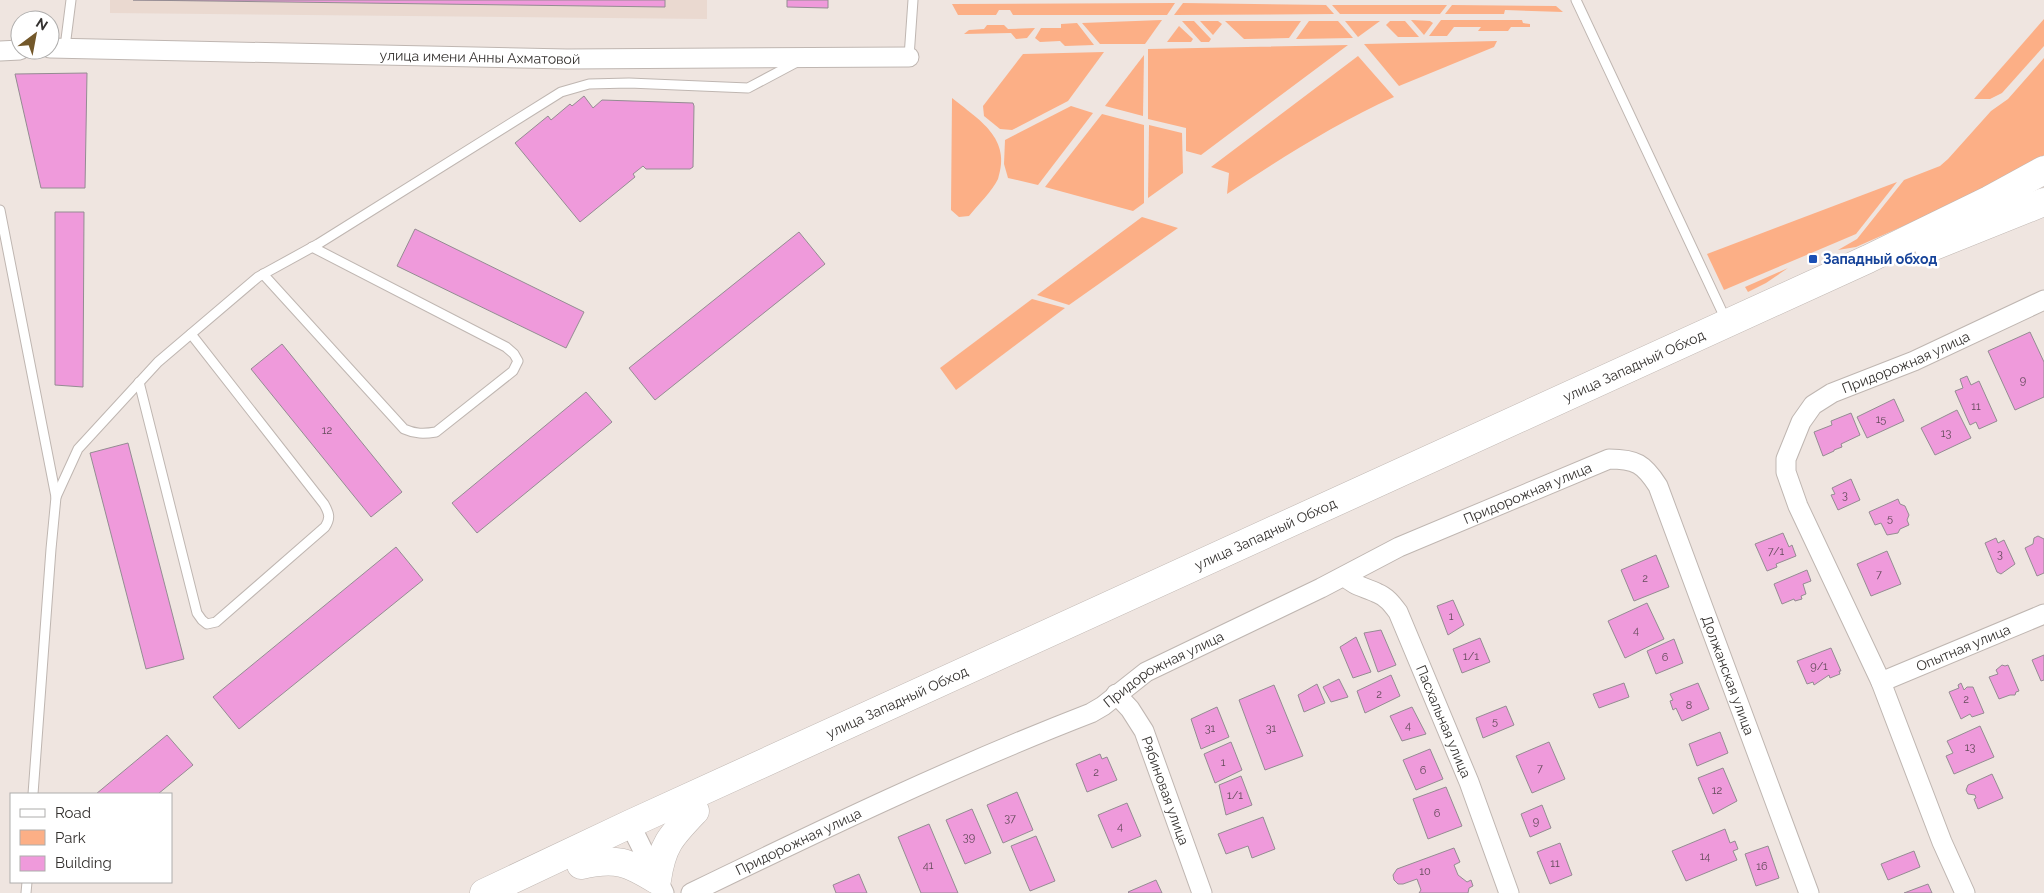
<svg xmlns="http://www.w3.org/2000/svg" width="2044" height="893" viewBox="0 0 2044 893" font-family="Raleway,sans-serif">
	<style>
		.built { fill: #ead9d0 }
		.green { fill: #fcaf86 }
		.building { fill: #ef9adb; stroke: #948c92 }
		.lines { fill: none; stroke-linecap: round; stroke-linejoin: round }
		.service-casing { stroke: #bfb6b1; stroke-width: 11 }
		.minor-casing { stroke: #bfb6b1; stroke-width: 21 }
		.trunk-casing { stroke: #bfb6b1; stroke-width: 29 }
		.service { stroke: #fff; stroke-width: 9 }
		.minor { stroke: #fff; stroke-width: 19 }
		.trunk { stroke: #fff; stroke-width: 28 }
		.transit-dot { fill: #1a4fb4; stroke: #fff; stroke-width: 2 }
		.labels { text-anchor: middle; stroke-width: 5; stroke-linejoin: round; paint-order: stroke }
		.number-label { font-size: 11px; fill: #634b5a }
		.street-label { font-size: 14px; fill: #34312f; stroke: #fff }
		.transit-label { font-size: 14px; font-weight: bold; fill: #164399; stroke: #fff; text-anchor: start }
	</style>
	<rect width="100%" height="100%" fill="#efe5e0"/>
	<polygon class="built" points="110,0 707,0 707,19 110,13"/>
	<g class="green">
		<polygon points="1175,3 1167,15 1013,15 1010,10 999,10 996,15 958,15 952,4"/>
		<polygon points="1183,3 1326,5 1334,14 1174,15"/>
		<polygon points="1332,5 1447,5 1440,14 1340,14"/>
		<polygon points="1452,5 1556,6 1563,12 1505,10 1504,14 1445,14"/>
		<polygon points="2044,19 2044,46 2002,93 1990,99 1974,99"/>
		<polygon points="1162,20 1145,44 1100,44 1082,23"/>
		<polygon points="1411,20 1430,21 1433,23 1424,35"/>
		<polygon points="1441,20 1522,20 1523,23 1530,24 1530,27 1511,27 1508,31 1478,31 1481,27 1454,27 1447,36 1429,36"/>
		<polygon points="1182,21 1194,21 1211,39 1209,42 1201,42"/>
		<polygon points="1200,21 1218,21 1222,24 1213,35"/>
		<polygon points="1225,21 1301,21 1289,38 1244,39"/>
		<polygon points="1309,21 1338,21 1353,38 1296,39"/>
		<polygon points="1345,21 1380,21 1358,37"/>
		<polygon points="1390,21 1405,21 1419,37 1398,37 1386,25"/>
		<polygon points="1077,23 1094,45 1065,46 1060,41 1040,42 1035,38 1041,28 1061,28 1061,24"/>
		<polygon points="987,25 1004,25 1008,29 1035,28 1027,38 1016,39 1011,33 964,34 969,30 984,29"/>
		<polygon points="1179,26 1193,39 1191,42 1167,42"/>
		<polygon points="1497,41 1494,47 1399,86 1364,44"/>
		<polygon points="1348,45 1201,155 1186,151 1186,128 1148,119 1148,49"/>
		<polygon points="1104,52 1068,101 1012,130 1000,129 984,116 983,106 1023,54"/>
		<polygon points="1144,55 1143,116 1105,106"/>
		<path d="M1358,56L1394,97C1335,124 1281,158 1227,194L1229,173L1211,167Z"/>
		<polygon points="2044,58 2044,155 2039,159 1996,185 1856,247 1838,250 1857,239 1904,180 1940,166 1948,159 1991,111 2008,99"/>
		<path d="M952,98C979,120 1012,138 998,179C993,190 977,206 969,216L959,217L951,210Z"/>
		<polygon points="1071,106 1093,113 1038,185 1008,178 1004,164 1005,140"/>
		<polygon points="1102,114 1144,125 1144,203 1133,211 1045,187"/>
		<polygon points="1149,125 1182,133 1183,173 1148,198"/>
		<polygon points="1897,182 1856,234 1724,290 1707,254"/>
		<polygon points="1142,217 1178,228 1069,305 1037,295"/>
		<polygon points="1788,268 1766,283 1748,292 1745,287"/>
		<polygon points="1032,299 1065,308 956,390 940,368"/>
	</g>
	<g class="building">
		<polygon points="133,0 665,0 665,7"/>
		<polygon points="787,0 828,0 828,8 787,7"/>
		<polygon points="87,73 85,188 41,188 15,74"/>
		<polygon points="584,96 593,108 602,100 693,103 694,106 693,167 690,169 646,169 643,166 633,174 635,177 580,222 515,143 548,116 551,120 570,104 572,106"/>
		<polygon points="55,212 84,212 83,387 55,385"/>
		<polygon points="415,229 584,312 566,348 397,266"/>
		<polygon points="799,232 825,264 655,400 629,368"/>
		<polygon points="2030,332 2044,362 2044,397 2015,410 1988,351"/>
		<polygon points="282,344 402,492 371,517 251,369"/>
		<polygon points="1967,376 1971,385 1979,381 1997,421 1979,429 1976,422 1970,425 1955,391 1963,388 1960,379"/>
		<polygon points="586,392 612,422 477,533 452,503"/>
		<polygon points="1894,399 1904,421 1867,438 1857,417"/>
		<polygon points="1957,410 1971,438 1935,455 1921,428"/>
		<polygon points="1851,413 1860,435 1841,444 1842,447 1834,450 1834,451 1823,456 1814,432 1832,425 1831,421"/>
		<polygon points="128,443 184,659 146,669 90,453"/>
		<polygon points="1851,479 1860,500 1838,510 1831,495 1835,494 1832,488"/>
		<polygon points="1898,499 1900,504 1905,506 1909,515 1907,520 1909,525 1900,529 1898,533 1887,535 1881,523 1875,525 1869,512"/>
		<polygon points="1783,533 1789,547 1792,545 1796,556 1776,564 1777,567 1767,571 1755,544"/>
		<polygon points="2038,536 2044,539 2044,573 2037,576 2025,548 2033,544 2034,538"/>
		<polygon points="1996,538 1998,543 2004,540 2015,564 2001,574 1997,572 1985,543"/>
		<polygon points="396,547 423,580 239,729 213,697"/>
		<polygon points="1887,551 1901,584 1871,596 1857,564"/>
		<polygon points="1656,555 1669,587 1634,601 1621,570"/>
		<polygon points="1807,570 1811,581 1803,584 1806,594 1801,596 1802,599 1795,601 1794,599 1782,604 1774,584"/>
		<polygon points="1453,600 1464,625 1448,635 1437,606"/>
		<polygon points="1647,603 1664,639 1625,658 1608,621"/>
		<polygon points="1381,630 1396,665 1378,672 1364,633"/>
		<polygon points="1356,637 1371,672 1353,678 1340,647"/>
		<polygon points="1480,638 1490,662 1462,673 1453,649"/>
		<polygon points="1674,639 1683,663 1656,674 1647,651"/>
		<polygon points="1831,648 1841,671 1839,671 1840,674 1830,678 1829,675 1814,685 1813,682 1807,684 1797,661"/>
		<polygon points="2044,655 2044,680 2041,681 2032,660"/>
		<polygon points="2002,665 2005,666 2008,665 2019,691 2016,692 2015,695 2010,695 1999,699 1989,677 1998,674 1996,670"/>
		<polygon points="1391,675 1400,696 1365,713 1357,691"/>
		<polygon points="1339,679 1348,697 1331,702 1323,687"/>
		<polygon points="1624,683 1629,697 1599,708 1593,694"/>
		<polygon points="1698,683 1709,709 1682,721 1676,708 1673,710 1670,701 1673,700 1670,694"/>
		<polygon points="1961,683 1964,690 1967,687 1973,687 1984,713 1972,717 1970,714 1961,719 1949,692 1959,688 1958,685"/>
		<polygon points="1317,684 1325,703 1304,712 1298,695"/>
		<polygon points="1274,685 1303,756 1265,770 1239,700"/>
		<polygon points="1506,706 1514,725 1483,738 1476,718"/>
		<polygon points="1217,707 1229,737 1201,749 1191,719"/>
		<polygon points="1412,707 1426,734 1402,741 1390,716"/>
		<polygon points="1980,726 1994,757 1954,774 1946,756 1953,753 1947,741"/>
		<polygon points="1720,732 1728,753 1697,766 1689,744"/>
		<polygon points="167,735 193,765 158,794 96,794"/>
		<polygon points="1231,742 1242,770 1215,783 1204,754"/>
		<polygon points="1549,742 1565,779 1532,793 1516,756"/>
		<polygon points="1430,749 1443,779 1416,790 1403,760"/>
		<polygon points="1100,754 1102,759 1107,757 1117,780 1087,792 1076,764"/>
		<polygon points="1723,768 1737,801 1713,814 1698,778"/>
		<polygon points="1992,774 2003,798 1978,809 1974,799 1976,798 1975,795 1968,794 1966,790 1968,785"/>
		<polygon points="1241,776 1252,805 1226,815 1219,785"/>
		<polygon points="1446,787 1462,826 1428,839 1413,799"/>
		<polygon points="1017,792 1033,830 1003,843 987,805"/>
		<polygon points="1127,803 1141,836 1112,848 1098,815"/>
		<polygon points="1542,805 1551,828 1530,837 1521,814"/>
		<polygon points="972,809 991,853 965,864 946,820"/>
		<polygon points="1263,817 1275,849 1252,858 1248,846 1226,854 1218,834"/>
		<polygon points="929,824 958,893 921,893 898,837"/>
		<polygon points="1725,829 1730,843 1735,841 1738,849 1733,851 1737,860 1686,881 1672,851"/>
		<polygon points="1036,836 1055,881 1030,891 1011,846"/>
		<polygon points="1560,843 1572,875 1550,884 1537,852"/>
		<polygon points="1768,846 1779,878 1756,886 1745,854"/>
		<polygon points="1454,848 1460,862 1454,865 1458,875 1467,882 1471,880 1473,886 1469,888 1468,893 1419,893 1421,890 1417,879 1403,884 1398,884 1394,880 1393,875 1397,869"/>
		<polygon points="1914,851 1920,867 1888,880 1881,864"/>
		<polygon points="859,874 867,893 836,893 833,885"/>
		<polygon points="1156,880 1162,893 1129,893 1128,892"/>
		<polygon points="1928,884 1932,893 1904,893"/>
	</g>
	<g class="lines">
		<defs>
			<g id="service">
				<polyline points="1576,0 1726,320"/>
				<polyline points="65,47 71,0"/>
				<polyline points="909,57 913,0"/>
				<polyline points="0,210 56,497 51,549 33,794"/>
				<path d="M263,274L404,429C415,434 424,434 436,432L513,371L518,361L514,354L506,347L312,247"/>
				<path d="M139,382L197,613L202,620L207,624L216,622L325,527C331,518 329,513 324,504L191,334"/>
				<polyline points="56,497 78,449 158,362 258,277 318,244 561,92 589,84 629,83 748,88 797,62"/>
				<polyline points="26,893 27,882"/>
			</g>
			<g id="minor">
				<path id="s1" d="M50,48L567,59L909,57"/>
				<polyline points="0,51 20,50"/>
				<path id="s2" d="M1345,576C1353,586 1365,587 1377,593C1387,597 1392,604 1398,612L1469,782L1509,893"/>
				<path id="s3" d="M1881,682L2044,614"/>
				<path id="s4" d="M1116,694L1130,709L1144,731L1202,893"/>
				<polyline points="630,824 664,893"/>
				<path id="s5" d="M691,893C823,829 954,766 1091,713L1103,706L1146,672L1321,588L1399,547L1609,459C1636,459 1644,464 1658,486L1809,893"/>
				<path id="s6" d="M1965,893L1942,842L1881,682L1798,506L1786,472V459L1801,422L1813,405L1832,393L1914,361L2044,300"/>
			</g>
			<g id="trunk">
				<polyline points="1929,248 2044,202"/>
				<path d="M581,865C616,857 628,862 657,880C662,845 671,836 695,811"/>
				<path id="s7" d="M484,893L630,824L1868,259L1989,200L2044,170"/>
			</g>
		</defs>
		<use href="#service" class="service-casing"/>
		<use href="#minor" class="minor-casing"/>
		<use href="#trunk" class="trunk-casing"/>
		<use href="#service" class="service"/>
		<use href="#minor" class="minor"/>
		<use href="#trunk" class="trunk"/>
	</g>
	<rect class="transit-dot" x="1808" y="254" width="10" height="10" rx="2.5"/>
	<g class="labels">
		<g class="number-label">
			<text x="2023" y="384">9</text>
			<text x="1976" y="410">11</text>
			<text x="1881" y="423">15</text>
			<text x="327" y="434">12</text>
			<text x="1946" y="437">13</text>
			<text x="1845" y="499">3</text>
			<text x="1890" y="522">5</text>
			<text x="1776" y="555">7/1</text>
			<text x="2000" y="558">3</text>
			<text x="1879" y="578">7</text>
			<text x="1645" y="582">2</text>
			<text x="1451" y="620">1</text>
			<text x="1636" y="634">4</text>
			<text x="1471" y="660">1/1</text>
			<text x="1665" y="661">6</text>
			<text x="1819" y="670">9/1</text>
			<text x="1379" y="698">2</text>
			<text x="1966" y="703">2</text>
			<text x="1689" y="709">8</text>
			<text x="1495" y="725">5</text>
			<text x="1408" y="729">4</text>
			<text x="1210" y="732">31</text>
			<text x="1271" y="732">31</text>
			<text x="1970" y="751">13</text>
			<text x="1223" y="766">1</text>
			<text x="1540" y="772">7</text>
			<text x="1423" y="774">6</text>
			<text x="1096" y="776">2</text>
			<text x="1717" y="794">12</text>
			<text x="1235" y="799">1/1</text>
			<text x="1437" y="817">6</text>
			<text x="1010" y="822">37</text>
			<text x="1536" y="825">9</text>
			<text x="1120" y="830">4</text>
			<text x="969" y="841">39</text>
			<text x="1705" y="860">14</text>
			<text x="1555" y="867">11</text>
			<text x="928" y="869">41</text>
			<text x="1762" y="870">16</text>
			<text x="1425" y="875">10</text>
		</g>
		<g class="street-label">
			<text dy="5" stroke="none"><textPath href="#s1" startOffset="430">улица имени Анны Ахматовой</textPath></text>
			<text dy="5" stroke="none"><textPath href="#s6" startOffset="634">Придорожная улица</textPath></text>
			<text dy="5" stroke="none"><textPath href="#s7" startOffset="1265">улица Западный Обход</textPath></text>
			<text dy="5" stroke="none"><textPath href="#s5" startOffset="929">Придорожная улица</textPath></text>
			<text dy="5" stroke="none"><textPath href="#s7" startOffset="860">улица Западный Обход</textPath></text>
			<text dy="5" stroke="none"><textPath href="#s3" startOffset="89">Опытная улица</textPath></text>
			<text dy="5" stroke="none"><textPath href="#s5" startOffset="524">Придорожная улица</textPath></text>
			<text dy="5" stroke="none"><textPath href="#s5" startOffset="1279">Должанская улица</textPath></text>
			<text dy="5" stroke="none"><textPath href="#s7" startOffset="455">улица Западный Обход</textPath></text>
			<text dy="5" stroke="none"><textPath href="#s2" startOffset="184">Пасхальная улица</textPath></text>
			<text dy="5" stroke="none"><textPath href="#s4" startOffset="110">Рябиновая улица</textPath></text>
			<text dy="5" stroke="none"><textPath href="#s5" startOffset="119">Придорожная улица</textPath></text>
		</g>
		<g class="transit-label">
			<text x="1823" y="264">Западный обход</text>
		</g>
	</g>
	<rect x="10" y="793" width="162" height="90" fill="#ffffff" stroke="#aeadac"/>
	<rect x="20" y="809" width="25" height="8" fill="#ffffff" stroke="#aeadac"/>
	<text x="55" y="818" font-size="15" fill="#34312f">Road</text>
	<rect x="20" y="830" width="25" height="15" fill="#fcaf86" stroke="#aeadac"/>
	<text x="55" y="843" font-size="15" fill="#34312f">Park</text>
	<rect x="20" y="856" width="25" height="15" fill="#ef9adb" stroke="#aeadac"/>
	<text x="55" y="868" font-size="15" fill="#34312f">Building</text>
	<g transform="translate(35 35) rotate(32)"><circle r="24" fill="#ffffff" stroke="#aeadac"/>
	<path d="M0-4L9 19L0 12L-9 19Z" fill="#73582a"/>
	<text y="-8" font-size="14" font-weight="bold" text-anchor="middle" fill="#34312f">N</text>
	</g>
</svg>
